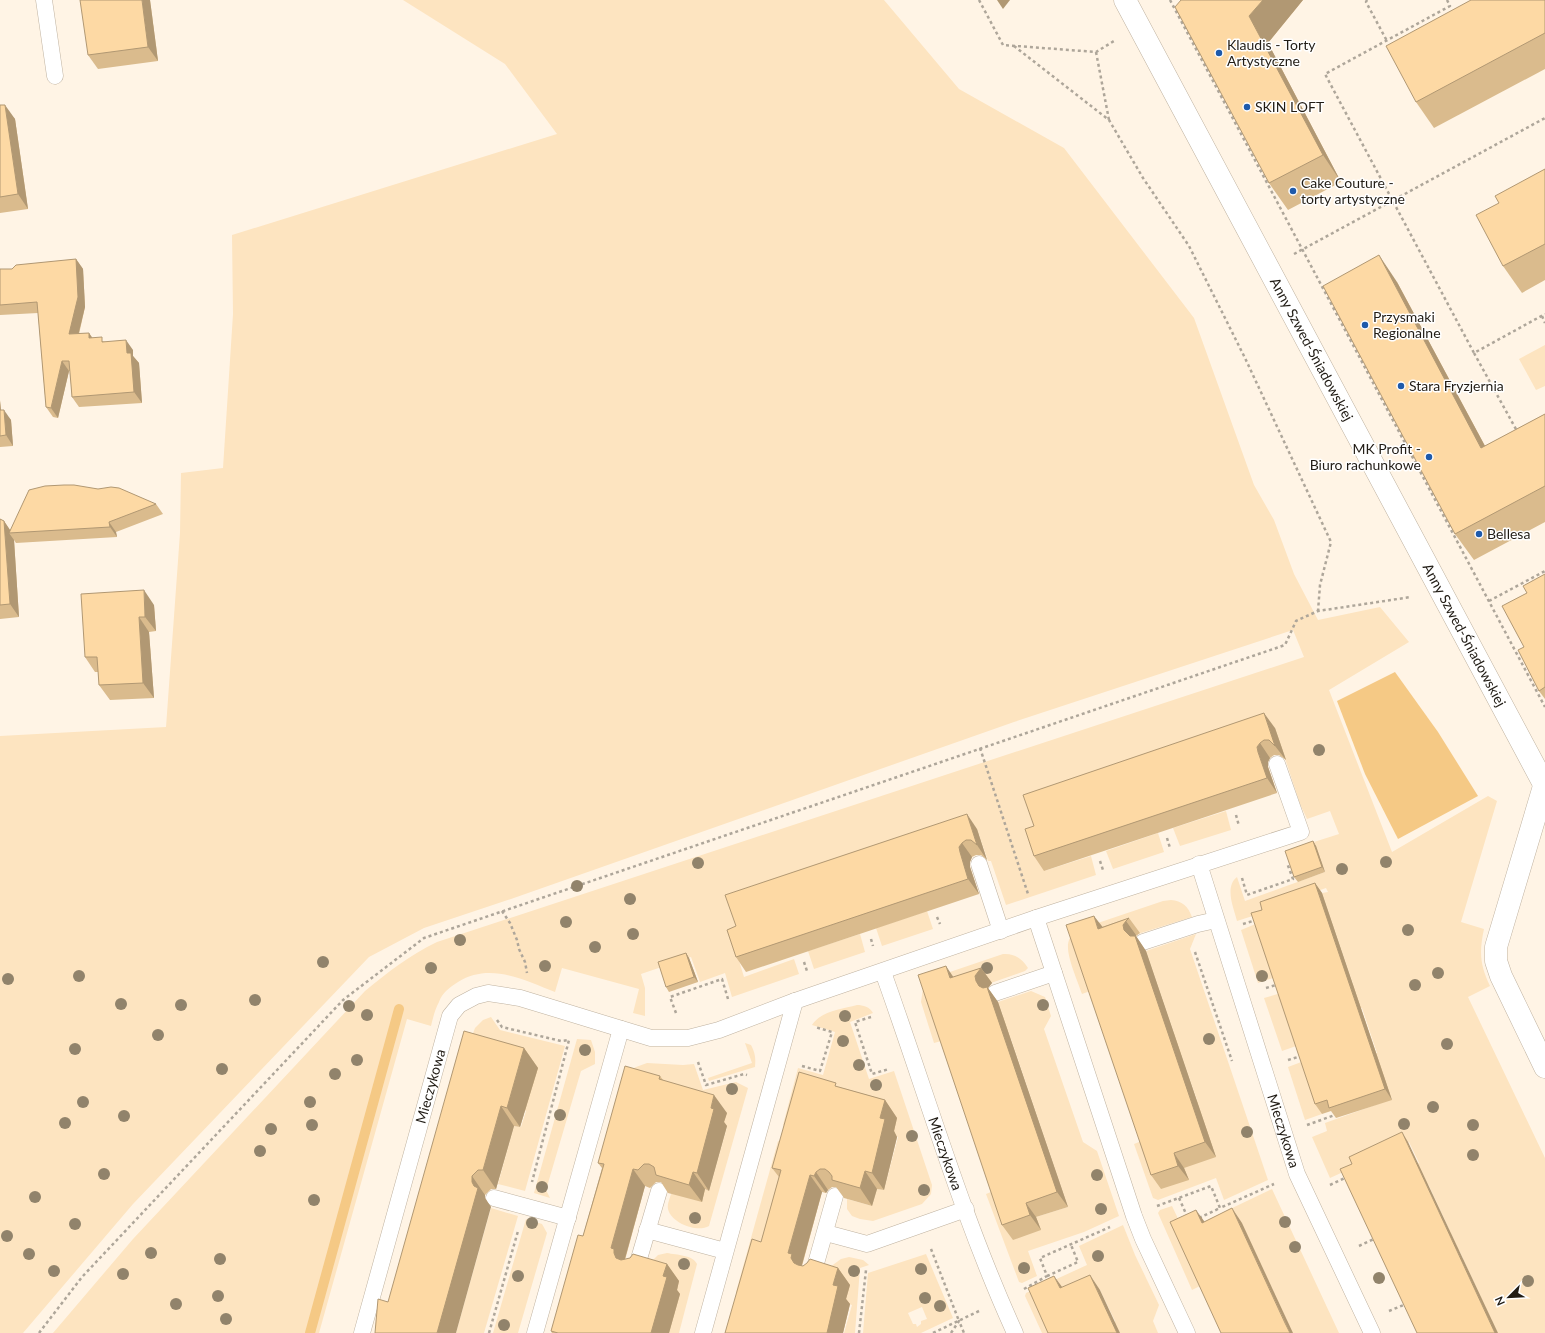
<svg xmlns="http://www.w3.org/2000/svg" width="1545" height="1333" viewBox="0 0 1545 1333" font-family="Lato,sans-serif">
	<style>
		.green { fill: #fde4c0; fill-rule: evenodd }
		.water { fill: #f5c985 }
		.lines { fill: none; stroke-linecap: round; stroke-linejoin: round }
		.stream { stroke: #f5c985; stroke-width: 10 }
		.service-casing { stroke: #bfb2a0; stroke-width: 17 }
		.minor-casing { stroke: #bfb2a0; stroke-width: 23 }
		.path { stroke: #aea69a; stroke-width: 2.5; stroke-dasharray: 3 3; stroke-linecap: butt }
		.service { stroke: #fff; stroke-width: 16 }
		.minor { stroke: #fff; stroke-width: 22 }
		.tree { fill: #91836b }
		.wall { fill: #dabb8d }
		.shaded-wall { fill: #b19873 }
		.building { fill: #fdd9a4; stroke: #b19873 }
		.poi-dot { fill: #1e5aab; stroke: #fff; stroke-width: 1.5 }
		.labels { text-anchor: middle; stroke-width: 3; stroke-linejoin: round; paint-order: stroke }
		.poi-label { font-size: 14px; fill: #211c15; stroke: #fff; text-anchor: start }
		.street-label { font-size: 14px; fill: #211c15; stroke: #fff }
	</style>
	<rect width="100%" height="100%" fill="#fff4e5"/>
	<g class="green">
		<path d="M403,0H884L959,89L1064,148L1194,318L1254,485L1274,520L1294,574L1318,620L1380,607L1409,642L1329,690L1392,852L1488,796L1497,801L1461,922L1484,929C1479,952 1480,965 1490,986L1468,997L1545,1158V1333H1497L1460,1252L1443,1232L1449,1229L1429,1186L1413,1166L1419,1163L1409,1142L1330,1178L1312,1137L1327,1131L1325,1123L1392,1099L1370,1055L1377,1053L1362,1008L1355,1010L1353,984L1322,893L1328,892L1326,888L1261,911L1262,913L1237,921C1234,909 1224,887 1237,877L1245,901L1325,872L1314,842L1339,834L1330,811L1307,819L1300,804L1275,728L1044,871L1091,856L1096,875L1006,905L991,861H988L977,829L747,941H733L744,977L794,959L799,974L732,997L725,973L700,982L691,957L641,974L645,988V1016L633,1013L639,989L562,968L555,992C524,980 490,962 458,982C450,987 442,993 439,1002C435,1009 433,1018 431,1026L407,1019L319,1333H53L133,1239L365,991C388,972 410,955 437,942L1304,657L1293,630L1014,722L511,899L424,928L369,957L133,1204L23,1333H0V736L166,727L180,533L181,473L223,468L233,314L232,235L557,134L505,64Z"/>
		<polygon points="1545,345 1545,386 1536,390 1519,359"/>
		<polygon points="1226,811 1231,830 1180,846 1173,828"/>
		<polygon points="1158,833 1164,852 1113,869 1106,851"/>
		<path d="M1171,900C1182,901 1188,906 1192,917L1109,943L1093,990L1082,994C1078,981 1064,952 1069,940C1071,935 1076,932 1080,929L1163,901Z"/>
		<polygon points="927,911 933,929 882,946 876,928"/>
		<polygon points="1258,923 1276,977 1258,983 1241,930"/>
		<polygon points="860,934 865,952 814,969 808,951"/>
		<polygon points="1196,934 1190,949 1268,1180 1224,1200 1216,1178 1158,1200 1153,1198 1134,1144 1144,1140 1184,1168 1197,1100 1182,1057 1168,1035 1174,1033 1146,951"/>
		<path d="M1003,954C1015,953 1022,959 1028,968L1025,971L991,983L945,1040L934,1043L921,1002L923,988L941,975Z"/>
		<polygon points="1031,991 1045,997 1051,1016 1044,1029 1083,1142 1097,1151 1119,1216 1084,1232 1028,1251 1037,1276 1022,1283 1019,1282 986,1194 996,1190 1036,1217 1068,1207 1011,1039 996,1018 1003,1016 998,1002"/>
		<polygon points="1281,993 1299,1045 1282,1051 1264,998"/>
		<path d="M857,1005C863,1005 870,1007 873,1013L850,1022L869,1079L894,1071L932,1185L931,1194L922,1204L873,1221L860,1219L852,1216L847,1209V1199L872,1206L877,1189L884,1190L898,1137L892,1135L897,1118L793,1128L783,1125L798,1068L823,1075L835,1032L812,1025C821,1011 842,1009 857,1005Z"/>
		<polygon points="491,1017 500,1030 565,1046 525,1191 498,1184 514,1126 521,1127 526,1111 519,1109 457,1076 475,1028 483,1020"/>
		<polygon points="577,1039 591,1040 595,1052 595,1064 581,1071 546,1190 550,1198 534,1193"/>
		<path d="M745,1043L751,1045C755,1053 756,1058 755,1067L709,1081L708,1078L752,1063Z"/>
		<polygon points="1304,1061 1322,1114 1305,1120 1288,1067"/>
		<path d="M647,1063L683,1065L694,1064L703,1090L736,1082L748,1088L709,1226C697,1233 671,1223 668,1209C667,1204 670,1198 671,1194L705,1189L709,1191L727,1127L631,1070L636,1067Z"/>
		<polygon points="778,1141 789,1143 753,1297 736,1292"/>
		<polygon points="1272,1189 1339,1333 1286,1333 1202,1285 1192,1290 1158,1213 1160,1210 1172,1206 1184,1231"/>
		<polygon points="491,1208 518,1216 484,1333 456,1333"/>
		<polygon points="526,1219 542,1224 547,1233 518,1333 493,1333"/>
		<polygon points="1123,1225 1135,1255 1159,1305 1153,1321 1158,1333 1114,1333 1115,1321 1100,1290 1052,1333 1042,1333 1025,1296 1026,1293 1087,1265 1079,1246"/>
		<path d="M667,1253C677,1255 693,1255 697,1264L679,1333H669L651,1262L658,1255Z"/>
		<path d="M926,1254L953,1318L921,1333H863L868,1273ZM922,1307L927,1319L921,1321V1324L917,1327L916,1324H913L908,1313Z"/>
		<polygon points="849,1257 863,1260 869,1265 860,1268 855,1333 844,1333 852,1305 845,1303 830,1267 841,1259"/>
	</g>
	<polygon class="water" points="1395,672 1438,732 1478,796 1398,839 1365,774 1337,701"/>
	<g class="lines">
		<polyline class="stream" points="310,1333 399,1009"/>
		<defs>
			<g id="service">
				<polyline points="44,0 55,76"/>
				<polyline points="979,864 1001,931"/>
				<path id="s1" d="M1199,864L1297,1174L1372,1333"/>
				<polyline points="1036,918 1134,1216 1143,1239 1187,1333"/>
				<polyline points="1143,942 1198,924 1216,920"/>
				<path id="s2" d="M883,972C926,1092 962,1217 1015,1333"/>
				<polyline points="995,993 1054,973"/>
				<polyline points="494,1198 568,1218"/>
				<polyline points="647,1230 725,1251"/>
				<polyline points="826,1233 867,1244 966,1209"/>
				<polyline points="636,1269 659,1191"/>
				<polyline points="813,1274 835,1196"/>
				<path id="s3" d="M362,1333L450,1016L459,1005L476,996L488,993L520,998L651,1038H688L719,1030L795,1001L1036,918L1301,832L1277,764"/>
				<polyline points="535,1333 621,1029"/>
				<polyline points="703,1333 795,1001"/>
			</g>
			<g id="minor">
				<path id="s4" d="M1125,0L1544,784"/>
				<polyline points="1545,783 1496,947 1496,961 1501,976 1545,1067"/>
			</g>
		</defs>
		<use href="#service" class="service-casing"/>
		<use href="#minor" class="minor-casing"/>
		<g class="path">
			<polyline points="979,0 1003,45 1096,52 1114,41"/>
			<polyline points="1170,0 1545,707"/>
			<polyline points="1367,0 1366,2 1387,41"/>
			<polyline points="1447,0 1450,6 1325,74 1474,353 1545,314"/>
			<polyline points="1014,46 1109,120 1143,178 1189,246 1245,358 1331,542 1320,585 1318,611"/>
			<polyline points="1096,52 1109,120"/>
			<polyline points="1294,254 1545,118"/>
			<polyline points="1542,316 1545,323"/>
			<polyline points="1474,353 1517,431"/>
			<polyline points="1489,601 1545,571"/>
			<polyline points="980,748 1028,894"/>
			<polyline points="1236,815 1239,826"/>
			<polyline points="1167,838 1170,848"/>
			<polyline points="1100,861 1103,870"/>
			<polyline points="1242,878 1247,895 1293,879 1287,863"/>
			<polyline points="502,911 510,923 517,940 519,949 525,962 527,973"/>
			<polyline points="937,917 940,924"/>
			<polyline points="1243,924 1256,920"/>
			<polyline points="871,939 873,946"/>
			<polyline points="1195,952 1232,1061"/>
			<polyline points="804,962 807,971"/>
			<polyline points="1266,988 1276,985"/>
			<polyline points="676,1013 670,997 722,979 728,999"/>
			<polyline points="871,1017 855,1022 872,1074 889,1069"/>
			<polyline points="497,1020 502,1027 561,1041 569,1040 532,1182"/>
			<polyline points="1288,1060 1301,1056"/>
			<polyline points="698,1062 706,1085 744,1074 747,1075"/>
			<polyline points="802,1066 820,1071 832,1032 815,1027"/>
			<polyline points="1307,1125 1335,1115"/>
			<polyline points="1330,1185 1347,1177"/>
			<polyline points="1179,1198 1187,1216"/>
			<polyline points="1157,1206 1211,1186 1220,1208 1274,1184"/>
			<polyline points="1199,1218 1220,1208"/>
			<polyline points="1359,1246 1376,1238"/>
			<polyline points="931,1249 959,1321"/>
			<polyline points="1047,1276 1078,1262 1071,1245"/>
			<polyline points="1024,1289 1047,1276 1040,1258 1110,1227"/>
			<polyline points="1389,1311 1406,1304"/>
			<polyline points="39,1333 82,1277 343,1000 424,938 1285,645 1296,621 1318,611 1411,597"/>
			<polyline points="489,1333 518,1231"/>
			<polyline points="859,1333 866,1270"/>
			<polyline points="933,1333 979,1311"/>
			<polyline points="951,1333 959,1321 964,1333"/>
		</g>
		<use href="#service" class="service"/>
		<use href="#minor" class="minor"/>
	</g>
	<g class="tree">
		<circle cx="1319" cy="750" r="6"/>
		<circle cx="1386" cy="862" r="6"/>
		<circle cx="698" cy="863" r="6"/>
		<circle cx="1342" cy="869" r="6"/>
		<circle cx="577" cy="886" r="6"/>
		<circle cx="630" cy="899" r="6"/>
		<circle cx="566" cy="922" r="6"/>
		<circle cx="1408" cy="930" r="6"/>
		<circle cx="633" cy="934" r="6"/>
		<circle cx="460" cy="940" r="6"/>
		<circle cx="595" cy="947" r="6"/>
		<circle cx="323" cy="962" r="6"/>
		<circle cx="545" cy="966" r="6"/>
		<circle cx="431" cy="968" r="6"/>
		<circle cx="987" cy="968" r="6"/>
		<circle cx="1438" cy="973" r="6"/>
		<circle cx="79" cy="976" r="6"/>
		<circle cx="1262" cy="976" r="6"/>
		<circle cx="8" cy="979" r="6"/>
		<circle cx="1415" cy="985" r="6"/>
		<circle cx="255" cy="1000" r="6"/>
		<circle cx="121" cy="1004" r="6"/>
		<circle cx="181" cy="1005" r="6"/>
		<circle cx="1043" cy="1005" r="6"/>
		<circle cx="349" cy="1006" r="6"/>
		<circle cx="367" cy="1015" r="6"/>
		<circle cx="845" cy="1016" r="6"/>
		<circle cx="158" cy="1035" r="6"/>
		<circle cx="1209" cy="1039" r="6"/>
		<circle cx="843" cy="1041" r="6"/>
		<circle cx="1447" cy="1044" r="6"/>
		<circle cx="75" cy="1049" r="6"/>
		<circle cx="585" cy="1050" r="6"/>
		<circle cx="357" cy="1060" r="6"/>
		<circle cx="859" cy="1065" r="6"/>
		<circle cx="222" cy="1069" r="6"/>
		<circle cx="335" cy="1074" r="6"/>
		<circle cx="876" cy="1085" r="6"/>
		<circle cx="732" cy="1089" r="6"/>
		<circle cx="83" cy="1102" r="6"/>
		<circle cx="310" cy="1102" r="6"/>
		<circle cx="1433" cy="1107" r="6"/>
		<circle cx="560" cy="1115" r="6"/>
		<circle cx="124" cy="1116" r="6"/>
		<circle cx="65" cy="1123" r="6"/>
		<circle cx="1404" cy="1124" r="6"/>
		<circle cx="312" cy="1125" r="6"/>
		<circle cx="1473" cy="1125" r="6"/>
		<circle cx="271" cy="1129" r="6"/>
		<circle cx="1247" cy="1132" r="6"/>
		<circle cx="912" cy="1136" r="6"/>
		<circle cx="260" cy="1151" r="6"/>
		<circle cx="1473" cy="1155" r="6"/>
		<circle cx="104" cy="1174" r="6"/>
		<circle cx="1097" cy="1175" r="6"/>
		<circle cx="542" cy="1187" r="6"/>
		<circle cx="924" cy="1190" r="6"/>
		<circle cx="35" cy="1197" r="6"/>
		<circle cx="314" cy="1200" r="6"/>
		<circle cx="1101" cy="1209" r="6"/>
		<circle cx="695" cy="1218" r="6"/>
		<circle cx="1285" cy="1222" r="6"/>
		<circle cx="532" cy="1223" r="6"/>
		<circle cx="75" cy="1224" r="6"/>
		<circle cx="7" cy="1236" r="6"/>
		<circle cx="1295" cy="1247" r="6"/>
		<circle cx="151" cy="1253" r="6"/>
		<circle cx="29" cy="1254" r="6"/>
		<circle cx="1098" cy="1256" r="6"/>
		<circle cx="220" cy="1259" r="6"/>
		<circle cx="684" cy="1264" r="6"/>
		<circle cx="1024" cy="1268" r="6"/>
		<circle cx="921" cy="1269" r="6"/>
		<circle cx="54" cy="1271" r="6"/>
		<circle cx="854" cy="1271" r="6"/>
		<circle cx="123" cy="1274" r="6"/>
		<circle cx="518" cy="1276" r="6"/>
		<circle cx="1379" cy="1278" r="6"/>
		<circle cx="1528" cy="1281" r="6"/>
		<circle cx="218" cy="1296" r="6"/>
		<circle cx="925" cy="1298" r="6"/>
		<circle cx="176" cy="1304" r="6"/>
		<circle cx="940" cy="1306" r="6"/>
		<circle cx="226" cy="1319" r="6"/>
		<circle cx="504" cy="1325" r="6"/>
	</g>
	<g class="wall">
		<polygon points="150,0 158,61 98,69 88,55"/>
		<polygon points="1181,0 1303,0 1268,43 1341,182 1288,210 1269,183"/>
		<polygon points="1545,0 1545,69 1434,128 1416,102"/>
		<polygon points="0,105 15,119 28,209 0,213"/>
		<polygon points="1545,169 1545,280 1522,293 1503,266 1499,203"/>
		<polygon points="76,259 83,269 85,307 79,334 89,333 92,338 133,350 133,356 139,363 142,403 79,407 72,397 70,371 69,371 58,418 53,417 46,407 38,313 0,315 0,269 12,269"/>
		<polygon points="1397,282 1485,446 1545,414 1545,522 1474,560 1455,534"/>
		<polygon points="0,400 1,410 11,420 13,446 0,447"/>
		<polygon points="156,504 163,514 116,532 117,537 16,543 14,540 19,617 0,619 0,519 4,521 10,530"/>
		<polygon points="1545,574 1545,699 1539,691 1524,647 1527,593"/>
		<polygon points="154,605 156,631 149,632 154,698 110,700 99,685 98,672 95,672 85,657"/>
		<polygon points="1275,728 1286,760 1279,755 1274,755 1270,758 1268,762 1268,767 1277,793 1044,871 1034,856 1034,826"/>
		<polygon points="977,829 987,860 981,855 976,855 972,857 970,862 970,867 979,894 746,972 736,957 736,926"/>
		<polygon points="1313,841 1316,846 1325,872 1298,882 1294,877"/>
		<polygon points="1315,883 1322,893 1392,1100 1336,1118 1331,1111 1322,1114 1315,1104 1262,910"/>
		<polygon points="1129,918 1140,933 1136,936 1146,951 1216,1157 1184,1168 1189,1180 1161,1189 1151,1175 1102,927"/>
		<polygon points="686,953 689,958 698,982 669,992 666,987"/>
		<polygon points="981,968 992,983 988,988 998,1002 1068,1207 1036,1217 1041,1230 1013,1240 1002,1225 954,977"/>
		<polygon points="524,1048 538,1068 520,1127 514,1126 496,1189 491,1189 485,1195 485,1198 491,1207 388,1302"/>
		<polygon points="660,1076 663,1080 727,1113 724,1122 727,1126 709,1191 705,1189 702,1202 668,1193 661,1182 656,1182 650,1188 645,1186 625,1260 667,1264 679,1281 677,1290 680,1294 669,1333 552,1333 551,1331 583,1236 602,1168 598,1163"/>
		<polygon points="839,1087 885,1100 897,1118 894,1131 897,1137 884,1190 877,1189 872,1206 844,1198 836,1187 832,1187 828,1190 826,1193 822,1192 802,1266 838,1268 850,1285 846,1299 850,1304 843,1333 725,1333 761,1242 779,1177 772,1168"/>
	</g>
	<g class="shaded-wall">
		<polygon points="142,0 150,0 158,61 148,47"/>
		<polygon points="997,0 1010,0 1003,9"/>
		<polygon points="1263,0 1303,0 1268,43 1341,182 1323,155 1249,16"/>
		<polygon points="5,105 15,119 28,209 18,194"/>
		<polygon points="1379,255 1397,282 1500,474 1481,448"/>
		<polygon points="76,259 83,269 85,307 76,344 69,334"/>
		<polygon points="89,333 96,343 89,338"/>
		<polygon points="126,340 133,350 133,356 139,363 142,403 134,392 127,353"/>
		<polygon points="62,361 69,371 58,418 51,408"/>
		<polygon points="0,400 0,401 2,420 0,417"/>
		<polygon points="4,410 11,420 13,446 6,435"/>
		<polygon points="4,521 12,533 9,533 14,540 19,617 10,604"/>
		<polygon points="109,522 116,532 117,537 110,527"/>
		<polygon points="144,590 154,605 156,631 145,617"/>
		<polygon points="139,617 149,632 154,698 143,683"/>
		<polygon points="1264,713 1275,728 1286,760 1275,746"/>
		<polygon points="1260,743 1270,758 1268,762 1268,767 1277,793 1267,778 1258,752 1257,747"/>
		<polygon points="967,814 977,829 987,860 977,845"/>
		<polygon points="1313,841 1316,846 1325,872 1322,867"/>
		<polygon points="962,843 972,857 970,862 970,867 979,894 968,879 960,852 959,847"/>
		<polygon points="1315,883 1322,893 1392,1100 1385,1089"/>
		<polygon points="1094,916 1105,930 1098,929"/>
		<polygon points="1126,921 1136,935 1136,936 1146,951 1216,1157 1205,1142 1134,940 1124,930 1123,925"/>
		<polygon points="686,953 689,958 698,982 694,977"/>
		<polygon points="946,966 956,981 950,978"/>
		<polygon points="981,968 992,983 988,988 998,1002 1068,1207 1057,1192 976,981 975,976"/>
		<polygon points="524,1048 538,1068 520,1127 507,1108"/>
		<polygon points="714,1095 727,1113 724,1122 727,1126 709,1191 697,1173 711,1108"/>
		<polygon points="885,1100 897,1118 894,1131 897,1137 884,1190 872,1173 880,1118"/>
		<polygon points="501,1106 514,1126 496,1189 483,1170"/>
		<polygon points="1402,1132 1408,1142 1498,1333 1495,1333"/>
		<polygon points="1174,1153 1184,1168 1189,1180 1178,1166"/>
		<polygon points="633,1169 645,1186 624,1262 616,1258 611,1248"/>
		<polygon points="865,1171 877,1189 872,1206 860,1188"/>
		<polygon points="693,1172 705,1189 702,1202 689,1185"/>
		<polygon points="816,1172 828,1190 826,1193 814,1176"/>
		<polygon points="810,1175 822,1192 801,1268 794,1263 788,1253"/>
		<polygon points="472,1176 485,1195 485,1198 491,1207 456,1333 437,1333 472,1182"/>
		<polygon points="1026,1203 1036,1217 1041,1230 1030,1215"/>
		<polygon points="1232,1208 1242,1223 1293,1333 1290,1333"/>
		<polygon points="1196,1210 1207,1225 1202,1223"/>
		<polygon points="667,1264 679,1281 677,1290 680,1294 669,1333 651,1333 663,1276"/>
		<polygon points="838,1268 850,1285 846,1299 850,1304 843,1333 827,1333 833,1285"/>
		<polygon points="1090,1275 1100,1290 1120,1333 1117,1333"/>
		<polygon points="1054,1276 1065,1291 1060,1288"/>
	</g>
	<g class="building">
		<polygon points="80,0 142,0 148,47 88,55"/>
		<polygon points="1181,0 1263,0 1249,16 1323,155 1269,183 1175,7"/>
		<polygon points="1471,0 1545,0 1545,33 1416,102 1386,46"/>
		<polygon points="0,105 5,105 18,194 0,197"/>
		<polygon points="1545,169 1545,244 1503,266 1476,215 1499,203 1495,196"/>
		<polygon points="1379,255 1481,448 1545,414 1545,486 1455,534 1323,286"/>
		<polygon points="76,259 78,297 69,334 89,333 89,338 102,337 102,342 126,340 127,353 131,353 134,392 72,397 69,361 62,361 51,408 46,407 37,302 0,305 0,269 12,269 16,265"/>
		<polygon points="0,410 4,410 6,435 0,436"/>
		<polygon points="64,485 74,485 98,489 111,487 119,488 156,504 109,522 110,527 9,533 29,490 45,486"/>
		<polygon points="0,519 4,521 10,604 0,605"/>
		<polygon points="1545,574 1545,687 1539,691 1518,650 1524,647 1502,606 1527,593 1523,586"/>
		<polygon points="144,590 145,617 139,617 143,683 99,685 97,657 85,657 81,594"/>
		<polygon points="1264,713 1275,746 1269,740 1264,740 1260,743 1257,747 1258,752 1267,778 1034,856 1025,829 1034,826 1023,795"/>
		<polygon points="967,814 977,845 971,840 966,840 962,843 959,847 960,852 968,879 736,957 727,930 736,926 725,895"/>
		<polygon points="1313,841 1322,867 1294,877 1285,851"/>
		<polygon points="1315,883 1385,1089 1329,1108 1327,1100 1315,1104 1251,913 1262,910 1260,902"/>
		<polygon points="1094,916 1098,929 1129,918 1126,921 1123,925 1124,930 1130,936 1135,936 1205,1142 1174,1153 1178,1166 1151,1175 1066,925"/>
		<polygon points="686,953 694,977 666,987 658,962"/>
		<polygon points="946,966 950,978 981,968 975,976 976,981 979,986 983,988 987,987 1057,1192 1026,1203 1030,1215 1002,1225 918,975"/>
		<polygon points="464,1031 524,1048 507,1108 501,1106 483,1170 478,1170 472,1176 472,1182 474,1186 478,1188 437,1333 375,1333 378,1299 388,1302"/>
		<polygon points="625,1066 660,1076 659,1079 714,1095 711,1108 714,1109 697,1173 693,1172 689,1185 656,1175 654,1167 649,1164 644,1164 638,1170 633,1169 611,1248 614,1249 614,1253 616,1258 621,1260 630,1258 633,1254 667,1264 663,1276 667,1277 651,1333 558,1333 551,1331 578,1235 583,1236 604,1164 598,1163"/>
		<polygon points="799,1072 836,1083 835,1086 885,1100 880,1118 885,1119 872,1173 865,1171 860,1188 832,1180 832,1176 829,1172 825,1169 820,1169 816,1172 814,1176 810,1175 788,1253 792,1254 791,1258 794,1263 798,1265 803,1266 807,1263 810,1259 838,1268 833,1285 838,1286 827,1333 725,1333 752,1239 761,1242 781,1170 772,1168"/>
		<polygon points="1402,1132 1495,1333 1417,1333 1340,1169 1352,1164 1349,1157"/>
		<polygon points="1232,1208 1285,1323 1290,1333 1221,1333 1170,1222 1196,1210 1202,1223"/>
		<polygon points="1090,1275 1117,1333 1048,1333 1028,1288 1054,1276 1060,1288"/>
	</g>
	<g class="poi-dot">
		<circle cx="1219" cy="53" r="4"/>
		<circle cx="1247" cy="107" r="4"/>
		<circle cx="1293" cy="191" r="4"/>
		<circle cx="1365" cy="325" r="4"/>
		<circle cx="1401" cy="386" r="4"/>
		<circle cx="1429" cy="457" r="4"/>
		<circle cx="1479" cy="534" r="4"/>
	</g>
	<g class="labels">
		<g class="poi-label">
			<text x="1227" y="50">Klaudis - Torty<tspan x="1227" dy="16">Artystyczne</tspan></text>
			<text x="1255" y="112">SKIN LOFT</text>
			<text x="1301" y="188">Cake Couture -<tspan x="1301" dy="16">torty artystyczne</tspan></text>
			<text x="1373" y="322">Przysmaki<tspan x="1373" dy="16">Regionalne</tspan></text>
			<text x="1409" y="391">Stara Fryzjernia</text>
			<text x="1421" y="454" text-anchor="end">MK Profit -<tspan x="1421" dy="16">Biuro rachunkowe</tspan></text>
			<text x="1487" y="539">Bellesa</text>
		</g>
		<g class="street-label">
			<text dy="5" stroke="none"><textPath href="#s4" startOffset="396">Anny Szwed-Śniadowskiej</textPath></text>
			<text dy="5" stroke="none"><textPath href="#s4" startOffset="720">Anny Szwed-Śniadowskiej</textPath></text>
			<text dy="5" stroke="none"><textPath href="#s3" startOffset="256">Mieczykowa</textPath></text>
			<text dy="5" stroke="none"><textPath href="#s1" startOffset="280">Mieczykowa</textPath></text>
			<text dy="5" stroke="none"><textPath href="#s2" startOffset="192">Mieczykowa</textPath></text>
		</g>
	</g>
	<g transform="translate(1509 1297) rotate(246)" stroke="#ffffff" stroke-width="3" paint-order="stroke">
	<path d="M0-3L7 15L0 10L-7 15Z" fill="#211c15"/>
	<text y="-6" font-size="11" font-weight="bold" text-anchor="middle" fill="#211c15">N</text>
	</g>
</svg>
